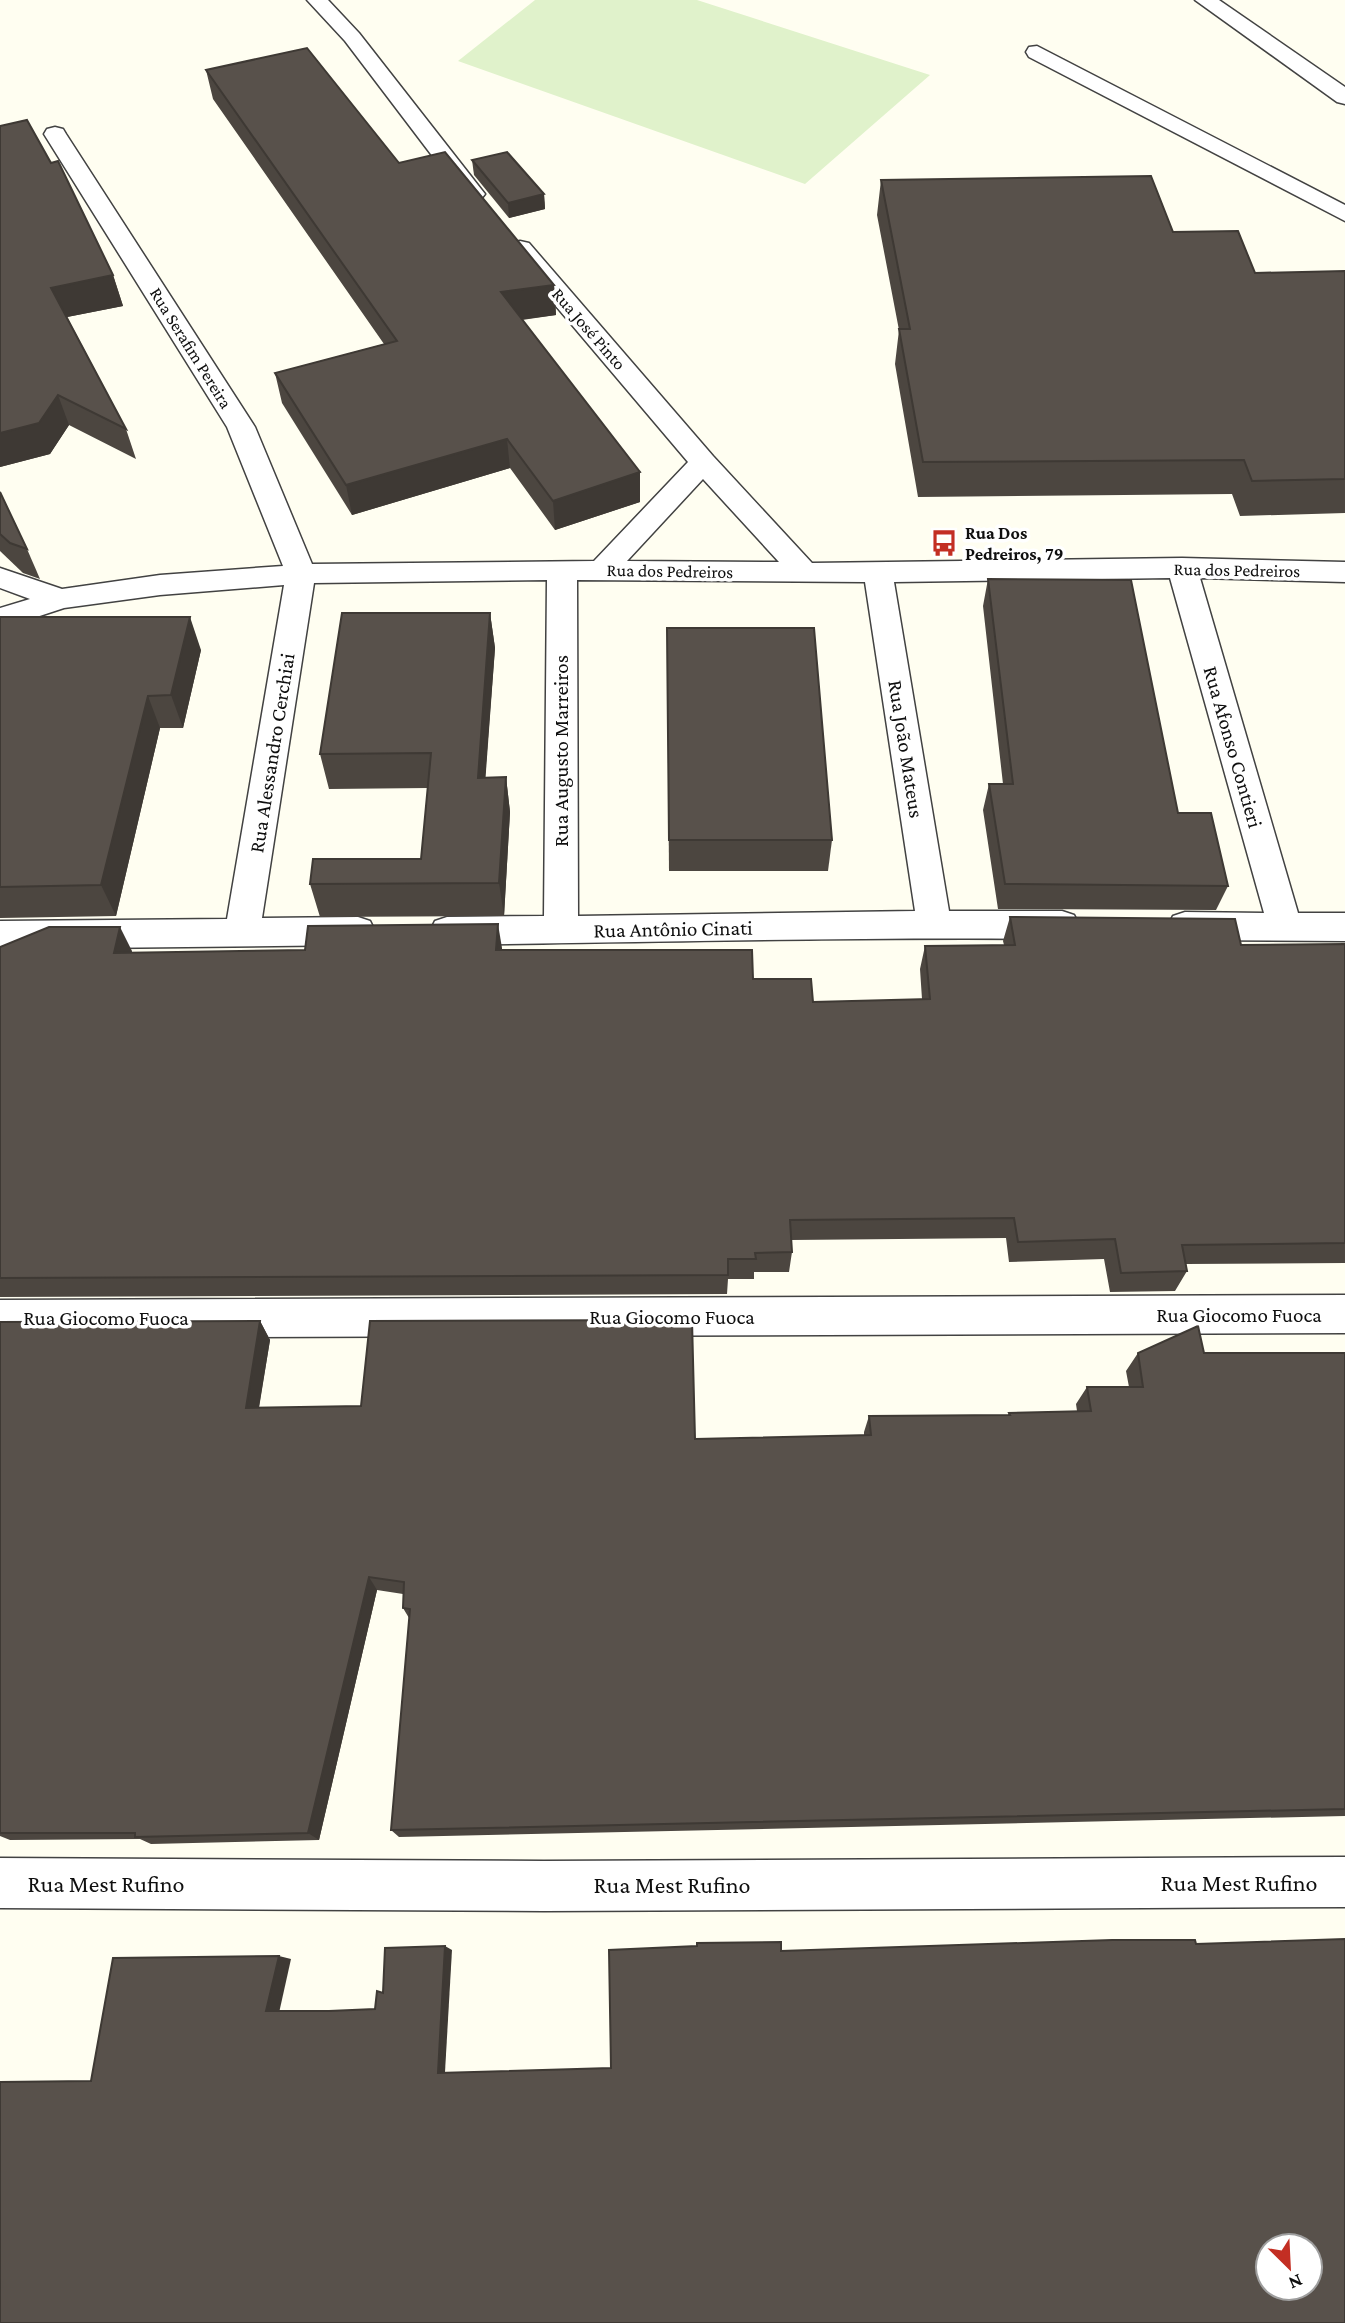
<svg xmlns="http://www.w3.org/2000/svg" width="1345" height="2323" viewBox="0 0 1345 2323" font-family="'Crimson Pro',serif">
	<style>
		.pitch { fill: #e0f2cb }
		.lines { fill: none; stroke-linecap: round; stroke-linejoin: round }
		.minor-casing { stroke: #424242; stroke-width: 3 }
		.minor { fill: #fff; fill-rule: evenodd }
		.wall { fill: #4c4640 }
		.shaded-wall { fill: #3e3934 }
		.building { fill: #58514b; stroke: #3e3934; stroke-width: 2; fill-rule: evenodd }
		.labels { text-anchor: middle; stroke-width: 7; stroke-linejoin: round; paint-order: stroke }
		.far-street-label { font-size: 18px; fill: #0f0f0f; stroke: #fff }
		.far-poi-label { font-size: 18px; font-weight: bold; fill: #0f0f0f; stroke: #fff; text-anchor: start }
		.street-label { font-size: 21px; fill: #0f0f0f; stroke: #fff }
		.near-street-label { font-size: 24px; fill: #0f0f0f; stroke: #fff }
	</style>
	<rect width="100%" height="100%" fill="#fffef1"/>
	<polygon class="pitch" points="535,0 697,0 930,75 805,184 458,61"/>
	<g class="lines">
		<defs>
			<g id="minor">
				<polygon points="307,0 328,0 359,33 481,189 485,194 481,199 465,199 345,41"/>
				<polygon points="1195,0 1219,0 1345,87 1345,104 1337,102"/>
				<polygon points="1037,46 1345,205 1345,221 1029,57 1026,52 1029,47"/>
				<path d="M55,127L63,129L66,134L255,427L312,564L594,561L688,462L511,253L508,248L511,243L520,241L529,243L713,456L812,563L1182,558L1345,562V582L1200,578L1298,913H1345V941L1185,940L1173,936L1168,926L1173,916L1185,912L1264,913L1170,578L894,582L949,911H1062L1074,915L1079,925L1074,935L1062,939C857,937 651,942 447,945L435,941L430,931L435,921L447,917L544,916L547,580L314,583L262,918L358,917L370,921L375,931L370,941L358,945L0,949V921L227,919L284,585L160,595L64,608L0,629V608L30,599L0,588V568L62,589L160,575L283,566L227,427L44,134L47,129ZM703,479L779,562L627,561ZM577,580L865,582L915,911L578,916Z"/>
				<polygon points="1345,1295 1345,1333 0,1338 0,1300"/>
				<polygon points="1345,1857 1345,1907 544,1911 0,1908 0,1858 544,1861"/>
			</g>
		</defs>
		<use href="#minor" class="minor-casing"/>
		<use href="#minor" class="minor"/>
	</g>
	<g class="wall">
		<polygon points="206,70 399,163 554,285 556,315 522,320 640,502 555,530 510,468 352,515 282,403 275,373 384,344 213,99"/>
		<polygon points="0,126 113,275 123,306 67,317 126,429 136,459 69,425 50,454 0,467"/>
		<polygon points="472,160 544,194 545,209 509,218 474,175"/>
		<polygon points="881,180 1173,232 1255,273 1345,271 1345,513 1240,516 1232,494 918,497 895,364 899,330 877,215"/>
		<polygon points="0,492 27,549 40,579 23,573 0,551"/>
		<polygon points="988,579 1178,813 1228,886 1216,910 998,909 983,810 989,784 1003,784 983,606"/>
		<polygon points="490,613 495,648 485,778 506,777 510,812 504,916 320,917 310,884 421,859 428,788 329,789 320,754"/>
		<polygon points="0,617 201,650 183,728 160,728 116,916 0,918"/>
		<polygon points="667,628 832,840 828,871 669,871"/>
		<polygon points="1010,917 1241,945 1345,944 1345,1263 1186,1264 1187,1271 1175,1291 1110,1292 1104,1259 1009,1262 1006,1238 791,1240 792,1252 789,1272 754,1272 754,1279 728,1279 727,1294 0,1297 0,947 132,951 131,953 502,948 502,950 753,979 813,1002 922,999 920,969 925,946 1004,945 1003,941"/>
		<polygon points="260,1321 270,1340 259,1408 695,1439 864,1436 864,1432 869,1416 1008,1415 1009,1413 1077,1411 1076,1404 1087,1387 1129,1387 1126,1371 1138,1353 1345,1353 1345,1816 399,1837 391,1830 409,1618 403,1608 403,1594 377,1590 319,1840 151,1844 140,1839 10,1840 0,1836 0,1322"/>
	</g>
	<g class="shaded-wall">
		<polygon points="544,194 545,209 509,218 508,203"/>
		<polygon points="113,275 123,306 62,318 51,288"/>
		<polygon points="554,285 556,315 503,322 501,292"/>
		<polygon points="58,395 69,425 50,454 0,467 0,433"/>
		<polygon points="507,439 510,468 352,515 346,485"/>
		<polygon points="640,472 640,502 555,530 553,501"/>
		<polygon points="490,613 495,648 483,812 478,778"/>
		<polygon points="190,617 201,650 183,728 171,695"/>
		<polygon points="148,696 160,728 116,916 101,885"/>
		<polygon points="506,777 510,812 504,916 499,883"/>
		<polygon points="498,924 502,948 500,974 496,950"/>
		<polygon points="120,927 132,951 126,977 114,953"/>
		<polygon points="260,1321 270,1340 256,1424 246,1408"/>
		<polygon points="369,1577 377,1590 319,1840 308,1833"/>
		<polygon points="445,1946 452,1950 445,2072 438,2073"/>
		<polygon points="279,1956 291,1959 279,2013 266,2011"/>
	</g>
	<g class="building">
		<polygon points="307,48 399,163 445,152 554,285 501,292 640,472 553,501 507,439 346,485 275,373 397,341 206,70"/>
		<polygon points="27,120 51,163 58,161 113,275 51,288 126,429 58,395 39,423 0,433 0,126"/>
		<polygon points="507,152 544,194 508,203 472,160"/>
		<polygon points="1151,176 1173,232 1238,231 1255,273 1345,271 1345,479 1252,481 1244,460 923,462 899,329 910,329 881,180"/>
		<polygon points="0,492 27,549 10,543 0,534"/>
		<polygon points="988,579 1131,580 1178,813 1211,813 1228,886 1005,884 989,784 1013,784"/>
		<polygon points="342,613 490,613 478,778 506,777 499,883 310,884 313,859 421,859 431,753 320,754"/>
		<polygon points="0,617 190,617 171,695 148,696 101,885 0,887"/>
		<polygon points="667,628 814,628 832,840 669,840"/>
		<polygon points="1010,917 1235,919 1241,945 1345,944 1345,1243 1182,1245 1187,1271 1121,1273 1115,1239 1018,1242 1014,1218 790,1220 792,1252 755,1253 756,1259 728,1259 728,1275 0,1278 0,947 49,927 120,927 114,953 305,950 308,926 498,924 496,950 752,950 753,979 811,979 813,1002 930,999 925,946 1015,945"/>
		<polygon points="692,1320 695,1439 871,1435 869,1416 1010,1415 1009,1413 1091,1411 1087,1387 1143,1387 1138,1353 1198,1326 1204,1353 1345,1353 1345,1809 391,1830 410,1609 403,1608 404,1582 369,1577 308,1833 135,1837 135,1833 0,1833 0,1322 260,1321 246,1408 361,1406 370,1321"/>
		<path d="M1345,1939V2323H0V2082L91,2081L113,1958L279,1956L266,2011H329L375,2009L377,1991L383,1993L385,1948L445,1946L438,2073L611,2068L609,1950L697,1946V1943L781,1942V1951L1112,1940H1195L1196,1944ZM1268,2246H1310V2288H1268Z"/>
	</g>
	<defs>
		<symbol id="bus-bare" viewBox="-9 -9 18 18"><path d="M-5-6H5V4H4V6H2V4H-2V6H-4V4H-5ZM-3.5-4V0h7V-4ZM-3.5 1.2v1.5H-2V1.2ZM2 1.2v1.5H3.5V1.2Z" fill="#c32e23" stroke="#fff" stroke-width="2.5" paint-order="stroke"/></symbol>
	</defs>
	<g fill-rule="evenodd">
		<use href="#bus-bare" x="925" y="524" width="38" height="38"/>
	</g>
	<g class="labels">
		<g class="far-street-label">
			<text transform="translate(589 329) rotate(49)" y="6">Rua José Pinto</text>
			<text transform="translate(191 348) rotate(58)" y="6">Rua Serafim Pereira</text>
			<text transform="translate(1237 570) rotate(1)" y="6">Rua dos Pedreiros</text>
			<text transform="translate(670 571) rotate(1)" y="6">Rua dos Pedreiros</text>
		</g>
		<g class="far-poi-label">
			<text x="965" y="539">Rua Dos<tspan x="965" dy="21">Pedreiros, 79</tspan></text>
		</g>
		<g class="street-label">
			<text transform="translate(1233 747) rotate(74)" y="7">Rua Afonso Contieri</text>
			<text transform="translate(906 749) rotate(81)" y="7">Rua João Mateus</text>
			<text transform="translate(561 751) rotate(-90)" y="7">Rua Augusto Marreiros</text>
			<text transform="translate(272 753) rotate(-81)" y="7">Rua Alessandro Cerchiai</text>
			<text transform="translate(673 929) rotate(-1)" y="7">Rua Antônio Cinati</text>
			<text x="1239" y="1322">Rua Giocomo Fuoca</text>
			<text x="672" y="1324">Rua Giocomo Fuoca</text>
			<text x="106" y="1325">Rua Giocomo Fuoca</text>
		</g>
		<g class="near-street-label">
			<text x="1239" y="1891">Rua Mest Rufino</text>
			<text x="106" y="1892">Rua Mest Rufino</text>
			<text x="672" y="1893">Rua Mest Rufino</text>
		</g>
	</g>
	<g transform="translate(1289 2267) rotate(156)"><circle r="33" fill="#ffffff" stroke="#9f9f9f" stroke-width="2"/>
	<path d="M0-5L12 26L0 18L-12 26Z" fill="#c32e23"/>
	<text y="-10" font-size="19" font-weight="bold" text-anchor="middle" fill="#0f0f0f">N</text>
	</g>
</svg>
